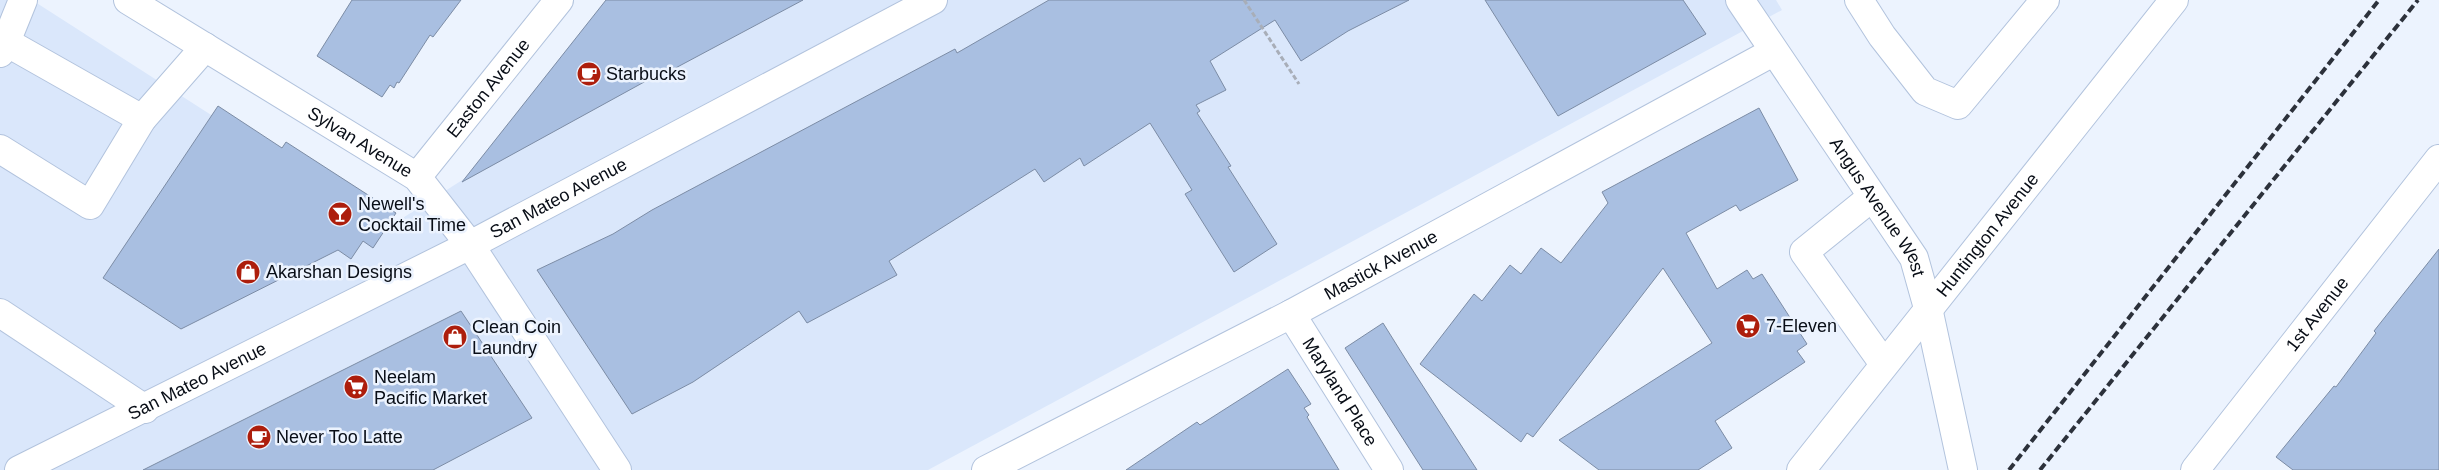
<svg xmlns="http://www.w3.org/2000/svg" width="2439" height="470" viewBox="0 0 2439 470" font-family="Helvetica,sans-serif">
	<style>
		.built { fill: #dae7fb }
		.building { fill: #a9bfe1; stroke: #7c8ca5 }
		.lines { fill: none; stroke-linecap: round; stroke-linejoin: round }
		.minor-casing { stroke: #b2c3dd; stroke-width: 30 }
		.path { stroke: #a8aeb8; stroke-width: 3; stroke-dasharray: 5 2.5; stroke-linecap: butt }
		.minor { stroke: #fff; stroke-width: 28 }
		.rail { stroke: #2c313b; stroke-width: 4; stroke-dasharray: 8 4; stroke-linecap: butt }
		.labels { text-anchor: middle; stroke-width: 5; stroke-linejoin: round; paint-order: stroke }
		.poi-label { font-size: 18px; fill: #080d16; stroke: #ecf3fe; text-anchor: start }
		.street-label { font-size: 18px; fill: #080d16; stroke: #ecf3fe }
	</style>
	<rect width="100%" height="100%" fill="#ecf3fe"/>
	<polygon class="built" points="0,0 32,0 387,228 478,170 611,0 1776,0 1782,10 928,470 0,470"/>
	<g class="building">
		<polygon points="352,0 461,0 433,37 430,35 399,83 397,82 394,88 390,85 382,97 317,56"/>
		<polygon points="606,0 803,0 668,72 666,70 462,182"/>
		<polygon points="1049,0 1409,0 1348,31 1301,61 1275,20 1210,61 1226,90 1196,105 1200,111 1197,113 1231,166 1228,167 1277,244 1234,272 1185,194 1192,190 1150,123 1084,166 1080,158 1044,182 1035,169 889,261 897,275 807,323 799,311 693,382 632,414 537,270 613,234 652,210 955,49 957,53"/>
		<polygon points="1485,0 1683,0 1706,34 1558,116"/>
		<polygon points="218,106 282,148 286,142 396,213 373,248 363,241 351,259 338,250 181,329 103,278"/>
		<polygon points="1759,108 1798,180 1740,211 1736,205 1686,233 1717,289 1747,270 1753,279 1762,274 1807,344 1797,351 1805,362 1715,421 1732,448 1698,470 1599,470 1559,440 1712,343 1663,268 1533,437 1527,433 1521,442 1420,364 1474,294 1482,301 1510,265 1521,274 1541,248 1561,263 1608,203 1602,192"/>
		<polygon points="2439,249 2439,470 2293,470 2276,457 2334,386 2336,387 2376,333 2374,331"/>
		<polygon points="461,311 532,418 433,470 143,470"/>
		<polygon points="1383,323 1408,363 1477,470 1423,470 1345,348"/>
		<polygon points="1288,369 1311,404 1304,408 1309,415 1307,417 1339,470 1126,470 1197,422 1200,425"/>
	</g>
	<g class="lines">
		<defs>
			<g id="minor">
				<path id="s1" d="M128,0L417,177L470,245L617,470"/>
				<path id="s2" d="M1740,0L1914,258L1928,308L1963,470"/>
				<polyline points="1859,0 1882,36 1925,91 1958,105 2045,0"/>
				<polyline points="6,42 23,0"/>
				<polyline points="0,53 6,42 142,119"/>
				<polyline points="0,149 90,205 142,119 205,47"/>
				<path id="s3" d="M417,177L559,0"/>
				<polyline points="1872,197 1804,252 1884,364"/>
				<polyline points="0,313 145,409"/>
				<path id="s4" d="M1291,314L1389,470"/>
				<path id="s5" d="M19,470L470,245L933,0"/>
				<path id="s6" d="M986,470L1291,314L1773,52"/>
				<path id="s7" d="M1801,470L2174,0"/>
				<path id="s8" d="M2195,470L2439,159"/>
			</g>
		</defs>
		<use href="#minor" class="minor-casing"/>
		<polyline class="path" points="1244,0 1299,84"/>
		<use href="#minor" class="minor"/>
		<g class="rail">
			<polyline points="2009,470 2379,0"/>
			<polyline points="2040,470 2418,0"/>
		</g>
	</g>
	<defs>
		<symbol id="cafe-disc" viewBox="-11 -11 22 22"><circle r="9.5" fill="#ad1e0c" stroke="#ecf3fe"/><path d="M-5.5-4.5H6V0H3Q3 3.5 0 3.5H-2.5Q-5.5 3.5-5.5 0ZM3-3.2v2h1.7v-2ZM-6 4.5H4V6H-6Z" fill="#fff"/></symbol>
		<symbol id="bar-disc" viewBox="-11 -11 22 22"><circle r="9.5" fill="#ad1e0c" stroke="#ecf3fe"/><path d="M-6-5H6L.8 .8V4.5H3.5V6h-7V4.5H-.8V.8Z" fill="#fff"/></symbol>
		<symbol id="shop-disc" viewBox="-11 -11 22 22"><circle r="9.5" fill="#ad1e0c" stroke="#ecf3fe"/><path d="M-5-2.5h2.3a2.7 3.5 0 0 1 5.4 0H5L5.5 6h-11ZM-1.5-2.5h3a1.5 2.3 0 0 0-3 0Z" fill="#fff"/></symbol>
		<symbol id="supermarket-disc" viewBox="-11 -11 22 22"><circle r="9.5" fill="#ad1e0c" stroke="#ecf3fe"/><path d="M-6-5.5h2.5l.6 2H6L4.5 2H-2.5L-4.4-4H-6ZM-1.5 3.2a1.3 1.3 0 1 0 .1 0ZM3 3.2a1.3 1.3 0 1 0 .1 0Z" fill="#fff"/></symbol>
	</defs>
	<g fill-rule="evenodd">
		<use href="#cafe-disc" x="575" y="60" width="28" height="28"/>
		<use href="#bar-disc" x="326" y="200" width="28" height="28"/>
		<use href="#shop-disc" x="234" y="258" width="28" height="28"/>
		<use href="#supermarket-disc" x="1734" y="312" width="28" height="28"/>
		<use href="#shop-disc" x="441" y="323" width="28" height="28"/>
		<use href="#supermarket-disc" x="342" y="373" width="28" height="28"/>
		<use href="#cafe-disc" x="245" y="423" width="28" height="28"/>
	</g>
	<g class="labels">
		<g class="poi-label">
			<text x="606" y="80">Starbucks</text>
			<text x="358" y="210">Newell's<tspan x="358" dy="21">Cocktail Time</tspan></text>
			<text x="266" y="278">Akarshan Designs</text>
			<text x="1766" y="332">7-Eleven</text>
			<text x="472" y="333">Clean Coin<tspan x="472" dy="21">Laundry</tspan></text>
			<text x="374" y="383">Neelam<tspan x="374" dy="21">Pacific Market</tspan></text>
			<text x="276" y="443">Never Too Latte</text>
		</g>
		<g class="street-label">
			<text dy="6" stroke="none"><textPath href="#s3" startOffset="114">Easton Avenue</textPath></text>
			<text dy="6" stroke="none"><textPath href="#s1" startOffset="272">Sylvan Avenue</textPath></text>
			<text dy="6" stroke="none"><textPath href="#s5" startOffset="604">San Mateo Avenue</textPath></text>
			<text dy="6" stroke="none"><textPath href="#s2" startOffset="249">Angus Avenue West</textPath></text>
			<text dy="6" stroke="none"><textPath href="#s7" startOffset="300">Huntington Avenue</textPath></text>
			<text dy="6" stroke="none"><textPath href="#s6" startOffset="445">Mastick Avenue</textPath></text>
			<text dy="6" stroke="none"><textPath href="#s8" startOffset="198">1st Avenue</textPath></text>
			<text dy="6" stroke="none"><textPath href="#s5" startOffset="199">San Mateo Avenue</textPath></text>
			<text dy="6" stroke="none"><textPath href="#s4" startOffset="92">Maryland Place</textPath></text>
		</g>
	</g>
</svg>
